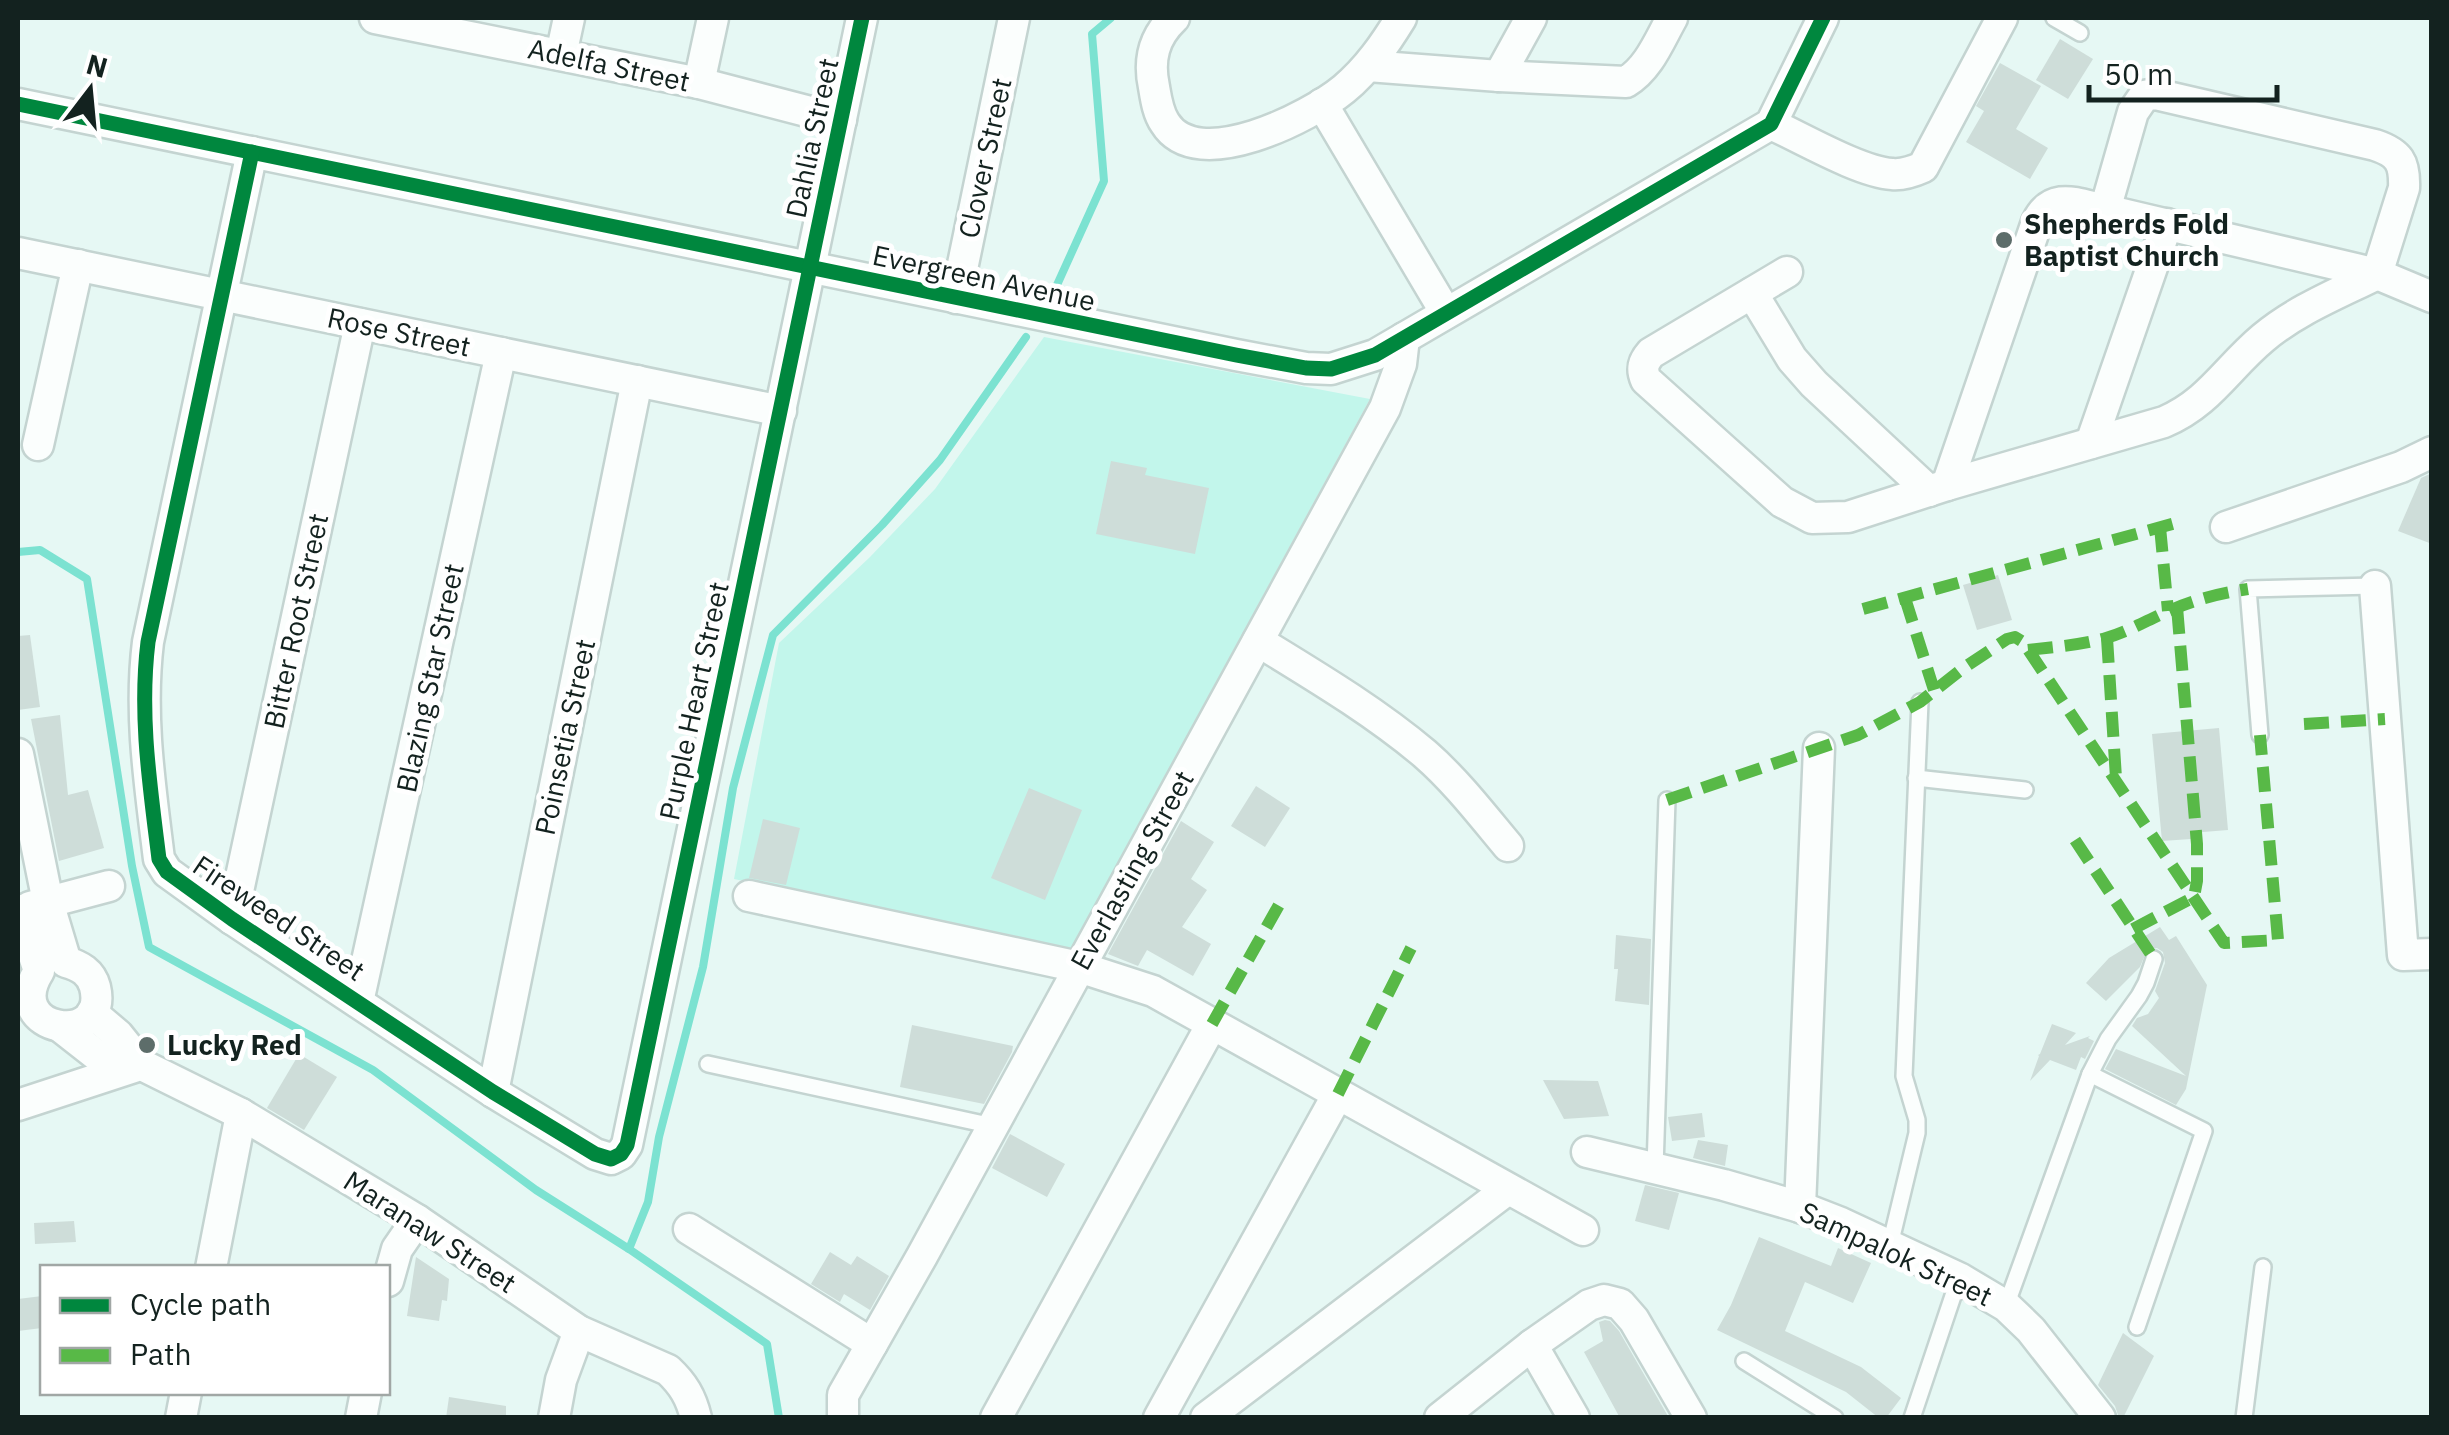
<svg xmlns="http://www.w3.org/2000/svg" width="2449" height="1435" viewBox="0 0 2449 1435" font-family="'IBM Plex Sans',sans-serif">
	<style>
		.green { fill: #c2f6eb }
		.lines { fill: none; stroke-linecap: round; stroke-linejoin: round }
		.stream { stroke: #7ce2d1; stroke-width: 8 }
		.building { fill: #ceddd9 }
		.lane-casing { stroke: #c4d4d1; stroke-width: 20 }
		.street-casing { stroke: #c4d4d1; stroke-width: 35 }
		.lane { stroke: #fbfefd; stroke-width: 15 }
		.street { stroke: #fbfefd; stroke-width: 30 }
		.quiet { stroke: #58b947; stroke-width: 12; stroke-dasharray: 25 12; stroke-linecap: butt }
		.cycleway-casing { stroke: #fff; stroke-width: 21 }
		.cycleway { stroke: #00873e; stroke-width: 15 }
		.poi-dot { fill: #5d6d6a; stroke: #fff; stroke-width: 4 }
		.labels { text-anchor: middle; stroke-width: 10; stroke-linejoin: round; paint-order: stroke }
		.street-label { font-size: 28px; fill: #13221f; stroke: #fff }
		.poi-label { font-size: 28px; font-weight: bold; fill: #13221f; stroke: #fff; text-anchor: start }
	</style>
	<rect width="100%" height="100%" fill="#e6f8f4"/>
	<polygon class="green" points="1044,337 1370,399 1070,951 734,879 779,643 870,557 935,489"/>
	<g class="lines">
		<g class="stream">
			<polyline points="1052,296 1104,181 1092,34 1111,18"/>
			<polyline points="18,552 40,550 87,579 132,866 149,947 373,1070 536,1190 629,1249 767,1344 779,1418"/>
			<polyline points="629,1249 648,1202 659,1137 703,967 733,788 773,635 882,525 940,460 1026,337"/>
		</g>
	</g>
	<g class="building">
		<polygon points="2060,39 2093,59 2068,99 2036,80"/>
		<polygon points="2000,63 2041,86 2016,129 2048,148 2030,179 1966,142 1984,111 1976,106"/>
		<polygon points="1111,461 1147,468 1145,475 1209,488 1195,554 1096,534"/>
		<polygon points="2432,473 2432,544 2398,531 2421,478"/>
		<polygon points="1998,575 2012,620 1977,630 1963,585"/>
		<polygon points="30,635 40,707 18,710 18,636"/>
		<polygon points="60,715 68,795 88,790 104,848 59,861 31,719"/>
		<polygon points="2219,728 2228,830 2191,833 2191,839 2162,841 2152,734"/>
		<polygon points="1256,786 1290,808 1265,847 1231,826"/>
		<polygon points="1029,788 1082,810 1045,900 991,878"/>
		<polygon points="763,819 800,828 786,885 749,878"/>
		<polygon points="1181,821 1214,842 1191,879 1207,890 1182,927 1211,944 1193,976 1147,950 1138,966 1108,954"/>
		<polygon points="2160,927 2169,940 2176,936 2207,985 2186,1089 2176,1105 2105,1069 2116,1049 2186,1076 2132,1026 2137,1018 2148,1014 2159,998 2155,991 2165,963 2163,952 2157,948 2147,950 2140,967 2106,1001 2086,983 2109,958"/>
		<polygon points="1616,935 1651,939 1649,1005 1615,1001 1618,969 1614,969"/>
		<polygon points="2052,1024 2076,1033 2065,1045 2090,1036 2088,1038 2094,1041 2085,1059 2081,1057 2076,1070 2050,1060 2030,1081 2039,1056 2038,1055 2040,1054"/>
		<polygon points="912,1025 1013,1046 1012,1052 984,1104 900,1087"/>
		<polygon points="299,1054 337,1077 304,1130 267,1108"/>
		<polygon points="1543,1080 1598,1081 1609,1116 1564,1119"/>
		<polygon points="1702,1113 1705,1137 1672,1141 1668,1117"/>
		<polygon points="1010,1134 1065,1164 1047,1197 992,1168"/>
		<polygon points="1698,1140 1728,1145 1725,1166 1693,1158"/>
		<polygon points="1645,1185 1679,1193 1669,1230 1635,1221"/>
		<polygon points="74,1221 76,1242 35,1244 34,1223"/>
		<polygon points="1759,1237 1831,1266 1838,1248 1871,1263 1853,1303 1805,1282 1785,1331 1861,1367 1901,1398 1886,1418 1879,1418 1846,1392 1717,1330 1731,1305"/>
		<polygon points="830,1252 851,1265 857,1256 889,1276 870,1310 844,1294 840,1302 811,1284"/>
		<polygon points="416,1257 449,1279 447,1301 442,1300 439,1321 407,1316"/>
		<polygon points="42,1296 42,1328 18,1331 18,1299"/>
		<polygon points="1605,1320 1610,1321 1619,1331 1669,1418 1620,1418 1584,1352 1603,1341 1599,1322"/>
		<polygon points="2123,1333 2154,1356 2123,1418 2119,1418 2115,1406 2098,1385"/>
		<polygon points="449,1397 506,1406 506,1418 446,1418"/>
	</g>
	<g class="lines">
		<defs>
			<g id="lane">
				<polyline points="2054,18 2080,33"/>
				<polyline points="2260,735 2248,589 2375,586"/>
				<polyline points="1916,778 2025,790"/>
				<polyline points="708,1064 993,1126"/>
				<polyline points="2090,1074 2204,1131 2137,1327"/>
				<polyline points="1655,1168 1667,800"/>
				<polyline points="1890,1245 1917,1133 1917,1120 1904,1076 1920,702"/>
				<polyline points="2006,1306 2090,1074 2108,1039 2139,996 2146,983 2154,959"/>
				<polyline points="1744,1361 1835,1418"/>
				<polyline points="1912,1418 1959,1278"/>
				<polyline points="2244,1418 2263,1267"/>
			</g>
			<g id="street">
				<polyline points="375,18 699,83 841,120"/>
				<path d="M1174,18C1154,37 1148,59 1154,87C1156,99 1158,113 1165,123C1197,175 1310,117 1344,89C1368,69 1385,44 1401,18"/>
				<polyline points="561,55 569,18"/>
				<path d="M1368,66L1499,76L1626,82C1649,68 1659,41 1672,18"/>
				<polyline points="1499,76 1531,18"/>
				<polyline points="699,83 713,18"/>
				<polyline points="18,104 1236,355 1306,368 1331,369 1375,355 1771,124 1823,18"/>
				<polyline points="1322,104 1446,313"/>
				<path d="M1771,124C1802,138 1860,172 1892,174C1903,175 1912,172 1923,167L2002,18"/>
				<path d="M252,152L148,642C139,715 150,786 159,859L167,872L232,919L493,1092L595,1154L611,1159L621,1154L627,1145L862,18"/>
				<polyline points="18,253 781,411"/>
				<path d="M1787,272L1651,353C1643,362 1641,369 1646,380L1782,502L1812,518L1848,517L1947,485L2164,422C2209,403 2227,368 2263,338C2296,310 2339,293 2377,274L2404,188C2405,162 2399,153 2375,145L2155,94L2144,96L2133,112L2105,210"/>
				<polyline points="1752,293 1792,359 1814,384 1929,491"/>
				<polyline points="956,298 1014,18"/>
				<polyline points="2091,443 2167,224"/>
				<polyline points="38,445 78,265"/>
				<path d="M1947,485L2037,222C2052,191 2077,204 2105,210L2377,274L2432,297"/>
				<polyline points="2226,527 2401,467 2432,452"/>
				<polyline points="2375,586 2403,955 2432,954"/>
				<path d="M1258,641C1315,676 1374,711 1425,754C1456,781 1482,815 1508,846"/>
				<path d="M18,754L48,902L66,962C80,966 91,972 95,987C110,1049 0,1033 39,971L19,910"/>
				<polyline points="749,896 1079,967 1153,991 1583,1230"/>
				<polyline points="30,907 109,886"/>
				<polyline points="232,919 360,324"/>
				<polyline points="358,1002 501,353"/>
				<polyline points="92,1013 118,1035 142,1065"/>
				<path d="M62,1028L99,1057L110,1061L142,1065L241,1114L417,1220L579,1331L668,1370C683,1384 691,1397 696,1418"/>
				<polyline points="493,1092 637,381"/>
				<polyline points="18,1105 134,1067"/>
				<polyline points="1587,1152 1724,1185 1800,1207 1841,1223 1959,1278 2006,1306 2031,1330 2100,1418"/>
				<polyline points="1800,1207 1819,748"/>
				<polyline points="689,1229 872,1344"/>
				<polyline points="211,1268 241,1114"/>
				<polyline points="388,1281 397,1249 417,1220"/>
				<polyline points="1532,1345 1574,1418"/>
				<polyline points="181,1418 186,1392"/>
				<polyline points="361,1418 366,1392"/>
				<polyline points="554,1418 561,1380 579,1331"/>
				<polyline points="843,1418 843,1395 922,1256 1385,408 1401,364 1404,338"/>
				<polyline points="996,1418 1212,1024"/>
				<polyline points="1159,1418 1338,1094"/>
				<polyline points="1206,1418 1508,1189"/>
				<polyline points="1440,1418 1532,1345 1589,1305 1604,1300 1620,1304 1634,1320 1691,1418"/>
			</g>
		</defs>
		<use href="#lane" class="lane-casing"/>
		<use href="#street" class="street-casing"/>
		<use href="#lane" class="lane"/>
		<use href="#street" class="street"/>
		<g class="quiet">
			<polyline points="2160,527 2168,611"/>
			<polyline points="1905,598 1934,690"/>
			<polyline points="1863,609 2183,521"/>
			<polyline points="2107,638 2116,778"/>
			<path d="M2028,650C2054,647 2081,645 2106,638C2130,631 2149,619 2171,610C2196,599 2222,593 2248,589"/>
			<polyline points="2304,724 2385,719"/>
			<polyline points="1667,800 1858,735 1920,702 1962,669 2007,639 2015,637 2023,642 2224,943 2278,940 2260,735"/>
			<polyline points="2075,840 2154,959"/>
			<polyline points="2133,929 2194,897 2197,881 2197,844 2177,607"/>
			<polyline points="1212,1024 1284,896"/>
			<polyline points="1338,1094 1411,948"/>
		</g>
		<defs>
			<g id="cycleway">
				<polyline points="18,104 1236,355 1306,368 1331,369 1375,355 1771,124 1823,18"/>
				<path d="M252,152L148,642C139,715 150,786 159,859L167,872L232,919L493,1092L595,1154L611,1159L621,1154L627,1145L862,18"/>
			</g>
		</defs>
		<use href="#cycleway" class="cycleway-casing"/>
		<use href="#cycleway" class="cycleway"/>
	</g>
	<g class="poi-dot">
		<circle cx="2004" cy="240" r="10"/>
		<circle cx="147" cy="1045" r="10"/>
	</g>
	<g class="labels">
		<g class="street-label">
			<text transform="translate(609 65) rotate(12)" y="10">Adelfa Street</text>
			<text transform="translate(812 138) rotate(-78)" y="10">Dahlia Street</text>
			<text transform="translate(985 158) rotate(-78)" y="10">Clover Street</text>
			<text transform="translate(984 278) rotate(12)" y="10">Evergreen Avenue</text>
			<text transform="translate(399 332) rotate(12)" y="10">Rose Street</text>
			<text transform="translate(296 621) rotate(-78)" y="10">Bitter Root Street</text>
			<text transform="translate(430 678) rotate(-78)" y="10">Blazing Star Street</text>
			<text transform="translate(694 701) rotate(-78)" y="10">Purple Heart Street</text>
			<text transform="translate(565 737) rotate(-78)" y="10">Poinsetia Street</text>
			<text transform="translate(1132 870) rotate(-61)" y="10">Everlasting Street</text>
			<text transform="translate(279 918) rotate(34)" y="10">Fireweed Street</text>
			<text transform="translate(430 1232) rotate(33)" y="10">Maranaw Street</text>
			<text transform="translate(1896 1254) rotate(25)" y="10">Sampalok Street</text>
		</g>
		<g class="poi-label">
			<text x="2024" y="234">Shepherds Fold<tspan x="2024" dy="32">Baptist Church</tspan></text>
			<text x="167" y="1055">Lucky Red</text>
		</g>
	</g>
	<rect width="2449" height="1435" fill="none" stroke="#13221f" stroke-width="40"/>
	<rect x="40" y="1265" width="350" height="130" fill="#ffffff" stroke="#a1a7a5" stroke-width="2.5"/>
	<rect x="60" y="1298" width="50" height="15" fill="#00873e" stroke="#a1a7a5" stroke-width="2.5"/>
	<text x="130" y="1315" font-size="30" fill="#13221f">Cycle path</text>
	<rect x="60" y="1348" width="50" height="15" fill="#58b947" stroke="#a1a7a5" stroke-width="2.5"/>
	<text x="130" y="1365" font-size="30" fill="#13221f">Path</text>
	<g transform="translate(90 90) rotate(16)" stroke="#ffffff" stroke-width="8" paint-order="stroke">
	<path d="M0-8L18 38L0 25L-18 38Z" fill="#13221f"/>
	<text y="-15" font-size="28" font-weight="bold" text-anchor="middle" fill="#13221f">N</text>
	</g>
	<path d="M2089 85v15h188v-15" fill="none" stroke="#13221f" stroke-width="5"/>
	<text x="2104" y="85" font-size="30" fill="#13221f" stroke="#ffffff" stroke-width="8" paint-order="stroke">50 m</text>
</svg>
